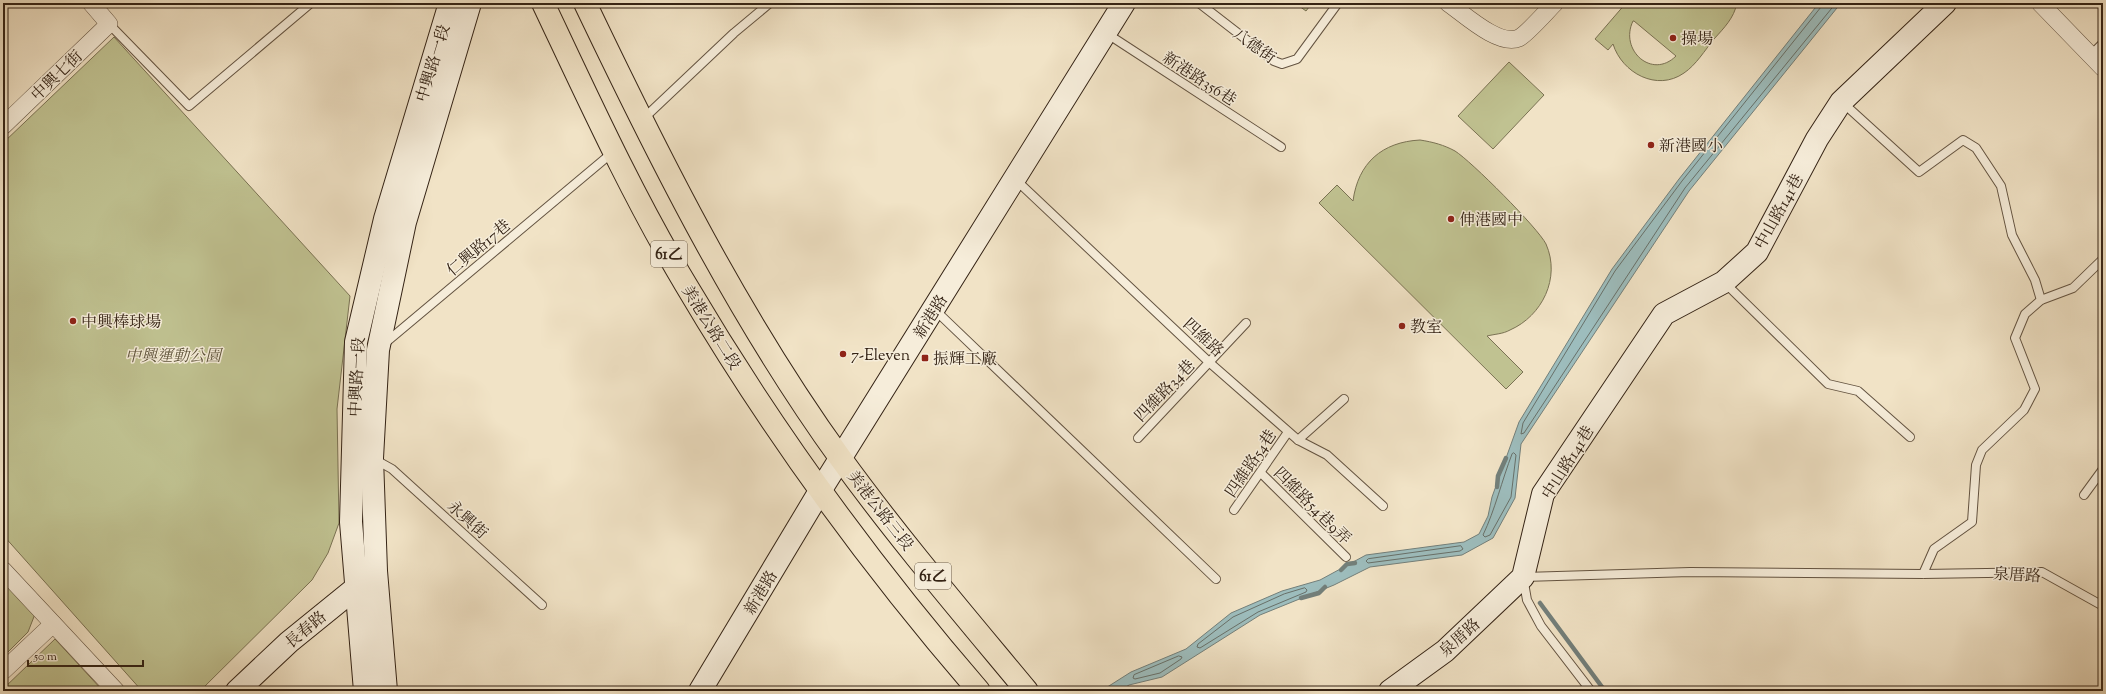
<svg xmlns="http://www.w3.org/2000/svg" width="2106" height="694" viewBox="0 0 2106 694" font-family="'Sorts Mill Goudy','Noto Serif TC',serif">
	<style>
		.green { fill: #c0c291; stroke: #7a7253; fill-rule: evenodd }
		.water { fill: #9dbdbd; stroke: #737f7a }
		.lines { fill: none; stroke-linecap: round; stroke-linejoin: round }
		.shore { stroke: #687069; stroke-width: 1 }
		.stream { stroke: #737f7a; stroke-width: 4.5 }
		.lane-casing { stroke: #635341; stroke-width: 10 }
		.street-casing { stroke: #635341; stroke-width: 18 }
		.secondary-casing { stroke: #342315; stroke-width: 24 }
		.primary-casing { stroke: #342315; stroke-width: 24 }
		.lane { stroke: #f6edda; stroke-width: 8 }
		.street { stroke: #f6edda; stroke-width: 17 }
		.secondary { stroke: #f6edda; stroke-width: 22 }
		.primary { stroke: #f1e3c6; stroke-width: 22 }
		.poi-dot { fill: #8f2418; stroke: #f6edda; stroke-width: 1.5 }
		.labels { text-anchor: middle; stroke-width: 3; stroke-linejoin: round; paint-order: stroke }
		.shield { fill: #f6edda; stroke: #6e6050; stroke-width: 1 }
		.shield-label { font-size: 15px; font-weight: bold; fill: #342315 }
		.poi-label { font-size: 16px; fill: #342315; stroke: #f6edda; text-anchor: start }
		.street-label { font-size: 16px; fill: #342315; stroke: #f6edda }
		.park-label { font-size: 16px; font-style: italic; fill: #5e533a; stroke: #f6edda }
	</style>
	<rect width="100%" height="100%" fill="#f1e3c6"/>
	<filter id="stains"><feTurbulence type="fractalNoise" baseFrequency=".005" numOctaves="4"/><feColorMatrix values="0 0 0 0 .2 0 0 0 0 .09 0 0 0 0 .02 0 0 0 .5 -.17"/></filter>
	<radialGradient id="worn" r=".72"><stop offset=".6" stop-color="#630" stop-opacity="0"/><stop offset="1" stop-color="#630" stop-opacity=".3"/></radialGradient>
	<g class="green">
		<polygon points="1295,3 1312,3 1306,11"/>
		<path d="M1626,3H1712L1718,7L1720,3H1737C1734,18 1724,28 1714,39C1705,50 1696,65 1684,73C1657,92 1622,73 1613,44L1608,50L1595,39ZM1633,21H1634L1676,56C1652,80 1619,50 1633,21Z"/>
		<polygon points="114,37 350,296 337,409 339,523 328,553 312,580 200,691 142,691 3,535 3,143"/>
		<polygon points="1509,62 1544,95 1493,149 1458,116"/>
		<path d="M1420,140C1433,142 1444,145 1455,151C1471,161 1538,228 1546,244C1561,278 1542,316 1510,330C1503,334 1495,334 1487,336L1523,372L1506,389L1319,203L1337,185L1353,201C1358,163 1382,142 1420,140Z"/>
		<polygon points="3,578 35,614 28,632 3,657"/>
		<polygon points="55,639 103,691 3,691 3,689"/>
	</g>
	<polygon class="water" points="1819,3 1841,3 1689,191 1521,444 1515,498 1493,538 1462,555 1370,567 1334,585 1260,615 1162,677 1129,685 1120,691 1101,691 1131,672 1186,649 1231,613 1282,591 1320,580 1366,555 1464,542 1479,534 1488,516 1492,497 1519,422 1612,269 1679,179"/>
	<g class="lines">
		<g class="shore">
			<polyline points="1822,3 1821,7 1682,181 1615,271 1523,423 1521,434 1524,433 1685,188 1836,3"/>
			<path d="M1514,453L1516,455L1511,497L1490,535L1485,537L1483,535C1495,510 1502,480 1512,454Z"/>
			<polygon points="1461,546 1463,549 1460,551 1368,563 1366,561 1368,559"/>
			<polygon points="1305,588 1307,590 1306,592 1258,612 1200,648 1197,647 1198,644 1233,617 1284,594"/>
			<polygon points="1179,656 1182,657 1181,659 1160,673 1135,679 1133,678 1134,675"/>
		</g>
		<g class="stream">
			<polyline points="1497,487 1498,476 1506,458"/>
			<polyline points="1341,570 1347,564 1355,563"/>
			<polyline points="1301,598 1319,593 1325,587"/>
			<polyline points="1540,603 1605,691"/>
		</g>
		<defs>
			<g id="lane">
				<polyline points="1199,3 1274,61 1282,64 1297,59 1338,3"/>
				<polyline points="109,24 189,106 311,3"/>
				<polyline points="1106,33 1281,147"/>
				<polyline points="2090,56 2103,43"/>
				<polyline points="1842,102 1919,172 1963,140 1976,148 2001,186 2012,235 2035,280 2041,300"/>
				<polyline points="642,120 734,33 770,3"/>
				<polyline points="1016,180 1210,363 1298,440 1327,455 1383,506"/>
				<polyline points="1725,283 1828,384 1858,391 1910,437"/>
				<polyline points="935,310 1216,579"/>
				<polyline points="384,344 613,152"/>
				<polyline points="1138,438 1246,323"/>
				<polyline points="1298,440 1344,399"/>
				<polyline points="374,459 392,469 542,605"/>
				<polyline points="1261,473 1346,557"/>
				<polyline points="2084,495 2103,469"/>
				<polyline points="1234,510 1288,432"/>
				<polyline points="1923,574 1934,549 1972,522 1976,465 1982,450 2024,410 2035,389 2015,338 2025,314 2041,300 2073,288 2103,259"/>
				<polyline points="1591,691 1541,626 1527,600 1523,577 1690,572 1923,574 2042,572 2103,606"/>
			</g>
			<g id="street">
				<path d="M1448,3C1464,14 1499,47 1519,38C1527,34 1547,11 1555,3"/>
				<polyline points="2040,3 2103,68"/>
				<polyline points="3,126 109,24 91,3"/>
				<polyline points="3,570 116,691"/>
				<polyline points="3,671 53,624"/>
			</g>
			<g id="secondary">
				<polyline points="237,691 289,642 363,582"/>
				<polyline points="365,691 351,522 356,342 385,219 450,3"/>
				<polyline points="386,691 376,571 372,458 378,350 405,222 470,3"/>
				<polyline points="700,691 820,491 1124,3"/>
				<polyline points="1390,691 1445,651 1523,577 1543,494 1664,314 1724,282 1757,252 1817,139 1841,102 1945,3"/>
			</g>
			<g id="primary">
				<path d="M543,3C588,98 632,195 686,285C771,429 870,565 979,691"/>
				<path d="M585,3C660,160 739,318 841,459C899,539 964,615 1027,691"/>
			</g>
		</defs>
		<use href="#lane" class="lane-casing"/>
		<use href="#street" class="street-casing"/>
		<use href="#secondary" class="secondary-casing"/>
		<use href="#primary" class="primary-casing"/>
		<use href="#lane" class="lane"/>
		<use href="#street" class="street"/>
		<use href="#secondary" class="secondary"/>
		<use href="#primary" class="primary"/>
	</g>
	<g class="poi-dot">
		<circle cx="1673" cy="38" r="4"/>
		<circle cx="1651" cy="145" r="4"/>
		<circle cx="1451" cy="219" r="4"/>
		<circle cx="73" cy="321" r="4"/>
		<circle cx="1402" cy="326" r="4"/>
		<circle cx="843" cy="354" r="4"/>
		<rect x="921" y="354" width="8" height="8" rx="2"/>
	</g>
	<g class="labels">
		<g class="shield">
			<rect x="651" y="241" width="36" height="26" rx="3"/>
			<rect x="915" y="563" width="36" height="26" rx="3"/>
		</g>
		<g class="shield-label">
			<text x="669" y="259">61乙</text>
			<text x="933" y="581">61乙</text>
		</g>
		<g class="poi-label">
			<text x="1681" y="44">操場</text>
			<text x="1659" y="151">新港國小</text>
			<text x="1459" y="225">伸港國中</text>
			<text x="81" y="327">中興棒球場</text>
			<text x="1410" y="332">教室</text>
			<text x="851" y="360">7-Eleven</text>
			<text x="933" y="364">振輝工廠</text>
		</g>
		<g class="street-label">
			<text transform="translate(1255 45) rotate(36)" y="6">八德街</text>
			<text transform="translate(432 63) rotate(-73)" y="6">中興路一段</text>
			<text transform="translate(56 75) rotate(-44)" y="6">中興七街</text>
			<text transform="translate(1200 78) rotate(33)" y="6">新港路356巷</text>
			<text transform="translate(1778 211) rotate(-61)" y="6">中山路141巷</text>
			<text transform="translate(478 247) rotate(-40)" y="6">仁興路17巷</text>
			<text transform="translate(930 316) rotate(-58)" y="6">新港路</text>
			<text transform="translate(712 327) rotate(58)" y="6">美港公路二段</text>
			<text transform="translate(1204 337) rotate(43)" y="6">四維路</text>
			<text transform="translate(356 377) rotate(-87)" y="6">中興路一段</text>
			<text transform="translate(1164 390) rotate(-46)" y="6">四維路34巷</text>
			<text transform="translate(1567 462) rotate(-58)" y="6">中山路141巷</text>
			<text transform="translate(1250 463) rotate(-56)" y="6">四維路54巷</text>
			<text transform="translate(1313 505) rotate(45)" y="6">四維路54巷9弄</text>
			<text transform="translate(881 510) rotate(52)" y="6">美港公路三段</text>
			<text transform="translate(468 519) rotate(42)" y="6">永興街</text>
			<text transform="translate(2017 574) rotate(3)" y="6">泉厝路</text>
			<text transform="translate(760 592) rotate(-59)" y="6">新港路</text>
			<text transform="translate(305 629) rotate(-40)" y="6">長春路</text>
			<text transform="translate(1459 637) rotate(-42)" y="6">泉厝路</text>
		</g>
		<g class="park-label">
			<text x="173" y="361">中興運動公園</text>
		</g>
	</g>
	<rect width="2106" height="694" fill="none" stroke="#f1e3c6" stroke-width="16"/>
	<rect x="4" y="4" width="2098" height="686" fill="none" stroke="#342315" stroke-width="2"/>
	<rect x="8" y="8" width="2090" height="678" fill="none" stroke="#342315"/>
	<path d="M28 660v6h115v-6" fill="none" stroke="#342315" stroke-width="2"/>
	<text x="34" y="660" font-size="12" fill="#342315" stroke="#f6edda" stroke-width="3" paint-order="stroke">50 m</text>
	<rect width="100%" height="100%" filter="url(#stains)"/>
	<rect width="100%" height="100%" fill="url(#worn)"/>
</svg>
